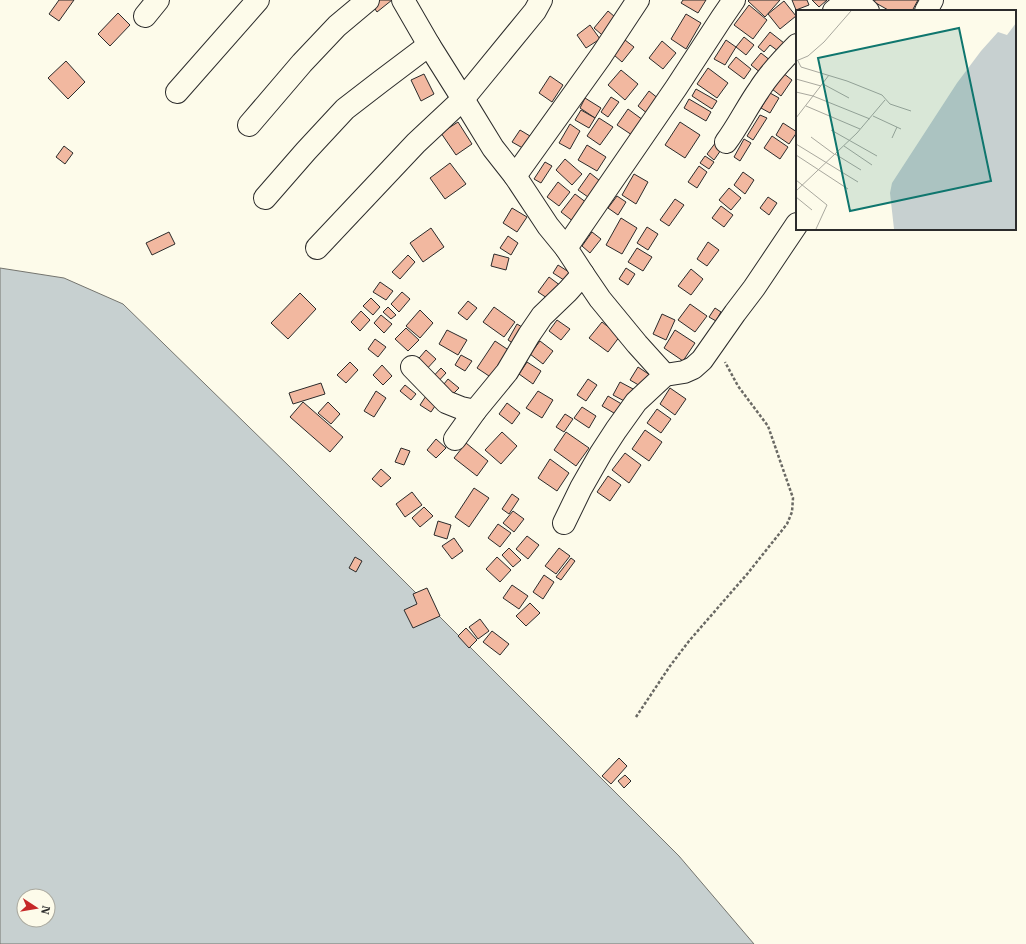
<svg xmlns="http://www.w3.org/2000/svg" width="1026" height="944" viewBox="0 0 1026 944" font-family="'IBM Plex Serif',serif">
	<style>
		.water { fill: #c7d0d0; stroke: #74746e; fill-rule: evenodd }
		.building { fill: #f2b8a0; stroke: #2b2b2b }
		.lines { fill: none; stroke-linecap: round; stroke-linejoin: round }
		.minor-casing { stroke: #2b2b2b; stroke-width: 24 }
		.path { stroke: #6a6964; stroke-width: 2.5; stroke-dasharray: 3 2; stroke-linecap: butt }
		.minor { stroke: #fdfbea; stroke-width: 22 }
		.inset-road { fill: none; stroke: #a9a89e; stroke-width: 1 }
		.view { fill: #0f766e; fill-opacity: 0.15; stroke: #0f766e; stroke-width: 2 }
		.inset-edge { fill: none; stroke: #2b2b2b; stroke-width: 2 }
	</style>
	<rect width="100%" height="100%" fill="#fdfbea"/>
	<path class="water" d="M0,268L64,278L123,304L290,467L679,856L754,944H0ZM24,896H48V920H24Z"/>
	<g class="building">
		<polygon points="59,0 74,0 59,21 49,14"/>
		<polygon points="375,0 392,0 377,12 371,3"/>
		<polygon points="683,0 706,0 698,13 681,3"/>
		<polygon points="749,0 780,0 765,17 748,1"/>
		<polygon points="792,0 807,0 809,5 796,10"/>
		<polygon points="812,0 827,0 819,7"/>
		<polygon points="875,0 918,0 912,11 890,11 874,2"/>
		<polygon points="784,1 796,16 780,29 768,14"/>
		<polygon points="749,5 767,20 753,39 734,25"/>
		<polygon points="608,11 622,23 608,40 594,28"/>
		<polygon points="118,13 130,25 110,46 98,34"/>
		<polygon points="686,14 701,23 686,49 671,39"/>
		<polygon points="590,25 600,39 586,48 577,35"/>
		<polygon points="770,32 784,43 778,51 770,45 764,52 758,47"/>
		<polygon points="744,37 754,45 746,55 736,47"/>
		<polygon points="625,40 634,47 622,62 614,55"/>
		<polygon points="726,40 736,47 725,65 714,59"/>
		<polygon points="662,41 676,53 663,69 649,58"/>
		<polygon points="761,53 771,61 761,73 751,65"/>
		<polygon points="736,57 751,69 744,79 728,67"/>
		<polygon points="66,61 85,82 68,99 48,78"/>
		<polygon points="708,68 728,83 717,98 697,84"/>
		<polygon points="621,70 638,84 625,100 608,85"/>
		<polygon points="783,73 792,80 781,96 772,89"/>
		<polygon points="424,74 434,94 421,101 411,80"/>
		<polygon points="550,76 563,85 552,102 539,93"/>
		<polygon points="696,89 717,101 712,109 692,96"/>
		<polygon points="649,91 659,99 648,114 638,106"/>
		<polygon points="770,93 779,98 770,113 761,108"/>
		<polygon points="611,97 619,102 608,117 601,112"/>
		<polygon points="585,98 601,108 595,118 580,108"/>
		<polygon points="689,99 711,112 706,121 684,108"/>
		<polygon points="628,109 643,120 632,135 617,125"/>
		<polygon points="581,110 595,118 589,128 575,120"/>
		<polygon points="760,115 767,118 753,140 747,136"/>
		<polygon points="599,118 613,127 600,145 587,136"/>
		<polygon points="458,122 472,144 456,155 441,133"/>
		<polygon points="680,122 700,135 685,158 665,145"/>
		<polygon points="783,123 797,132 789,144 776,135"/>
		<polygon points="570,124 580,131 570,149 559,143"/>
		<polygon points="520,130 535,139 528,151 512,142"/>
		<polygon points="772,136 788,147 780,159 764,148"/>
		<polygon points="744,139 751,143 740,161 734,157"/>
		<polygon points="716,142 723,147 714,160 707,154"/>
		<polygon points="587,145 606,157 597,171 578,160"/>
		<polygon points="64,146 73,153 65,164 56,157"/>
		<polygon points="705,156 714,162 709,169 700,163"/>
		<polygon points="565,159 582,174 572,185 556,170"/>
		<polygon points="545,162 552,166 541,183 534,179"/>
		<polygon points="450,163 466,184 445,199 430,178"/>
		<polygon points="699,166 707,172 697,188 688,182"/>
		<polygon points="743,172 754,180 745,194 734,185"/>
		<polygon points="590,173 600,181 588,197 578,190"/>
		<polygon points="634,174 648,182 636,204 622,195"/>
		<polygon points="558,182 570,192 559,206 547,197"/>
		<polygon points="729,188 741,198 731,210 719,200"/>
		<polygon points="575,194 587,203 574,222 561,212"/>
		<polygon points="617,196 626,202 618,215 608,208"/>
		<polygon points="768,197 777,203 769,215 760,208"/>
		<polygon points="675,199 684,205 669,226 660,220"/>
		<polygon points="721,206 733,215 724,227 712,218"/>
		<polygon points="512,208 527,217 517,232 503,223"/>
		<polygon points="621,218 637,228 622,254 606,245"/>
		<polygon points="647,227 658,234 648,250 637,243"/>
		<polygon points="431,228 444,247 423,262 410,243"/>
		<polygon points="169,232 175,244 152,255 146,243"/>
		<polygon points="592,232 601,239 590,253 582,246"/>
		<polygon points="508,236 518,243 511,255 500,248"/>
		<polygon points="708,242 719,250 707,266 697,259"/>
		<polygon points="637,248 652,257 643,271 628,262"/>
		<polygon points="494,254 509,258 506,270 491,266"/>
		<polygon points="408,255 415,262 400,279 392,272"/>
		<polygon points="558,265 572,274 567,282 553,273"/>
		<polygon points="626,268 635,274 628,285 619,279"/>
		<polygon points="691,269 703,279 691,295 678,286"/>
		<polygon points="549,277 561,286 550,300 538,292"/>
		<polygon points="380,282 393,291 386,300 373,292"/>
		<polygon points="402,292 410,299 399,312 391,304"/>
		<polygon points="300,293 316,309 288,339 271,323"/>
		<polygon points="371,298 380,307 373,315 363,306"/>
		<polygon points="468,301 477,308 467,320 458,313"/>
		<polygon points="690,304 707,316 695,332 678,320"/>
		<polygon points="388,307 396,315 391,319 383,312"/>
		<polygon points="494,307 515,322 504,337 483,322"/>
		<polygon points="715,308 721,312 716,321 709,317"/>
		<polygon points="420,310 433,323 420,338 406,326"/>
		<polygon points="361,311 370,320 360,331 351,322"/>
		<polygon points="662,314 675,320 666,340 653,334"/>
		<polygon points="381,315 392,324 384,333 374,323"/>
		<polygon points="557,320 570,329 561,340 549,331"/>
		<polygon points="602,322 620,336 608,352 589,338"/>
		<polygon points="517,324 527,330 517,346 508,340"/>
		<polygon points="406,328 419,340 408,351 395,339"/>
		<polygon points="447,330 467,340 458,355 439,344"/>
		<polygon points="675,330 695,343 683,361 664,348"/>
		<polygon points="375,339 386,347 378,357 368,349"/>
		<polygon points="495,341 513,353 495,380 477,368"/>
		<polygon points="540,341 553,351 543,364 530,354"/>
		<polygon points="426,350 436,359 424,372 414,364"/>
		<polygon points="461,355 472,361 465,371 455,365"/>
		<polygon points="350,362 358,370 346,383 337,375"/>
		<polygon points="527,362 541,371 533,384 519,374"/>
		<polygon points="382,365 392,376 383,385 373,375"/>
		<polygon points="638,367 650,375 642,387 630,380"/>
		<polygon points="441,368 446,373 435,385 430,380"/>
		<polygon points="448,379 459,388 450,397 440,389"/>
		<polygon points="588,379 597,385 586,401 577,395"/>
		<polygon points="620,382 635,390 628,403 613,395"/>
		<polygon points="321,383 325,394 293,404 289,393"/>
		<polygon points="405,385 416,394 411,400 400,391"/>
		<polygon points="670,388 686,399 675,415 660,404"/>
		<polygon points="376,391 386,398 374,417 364,411"/>
		<polygon points="538,391 553,400 542,418 526,408"/>
		<polygon points="428,393 439,400 431,412 420,405"/>
		<polygon points="608,396 625,406 619,416 602,406"/>
		<polygon points="303,402 343,437 330,452 290,417"/>
		<polygon points="328,402 340,414 331,424 318,413"/>
		<polygon points="507,403 520,413 512,424 499,414"/>
		<polygon points="582,407 596,416 589,428 574,418"/>
		<polygon points="657,409 671,419 661,433 647,423"/>
		<polygon points="565,414 573,419 564,432 556,427"/>
		<polygon points="645,430 662,442 649,461 632,449"/>
		<polygon points="502,432 517,446 501,464 485,450"/>
		<polygon points="566,432 589,448 576,466 554,450"/>
		<polygon points="436,439 446,448 436,458 427,450"/>
		<polygon points="466,443 488,461 477,476 454,458"/>
		<polygon points="401,448 410,451 404,465 395,462"/>
		<polygon points="625,453 641,465 629,483 612,470"/>
		<polygon points="550,459 569,473 557,491 538,478"/>
		<polygon points="381,469 391,478 381,487 372,479"/>
		<polygon points="608,476 621,485 610,501 597,492"/>
		<polygon points="474,488 489,498 469,527 455,517"/>
		<polygon points="412,492 422,505 405,517 396,504"/>
		<polygon points="512,494 519,499 509,514 502,509"/>
		<polygon points="424,507 433,516 420,527 412,518"/>
		<polygon points="513,511 524,519 514,532 503,523"/>
		<polygon points="438,521 451,525 447,539 434,535"/>
		<polygon points="498,524 511,533 500,547 488,538"/>
		<polygon points="527,536 539,545 528,559 516,549"/>
		<polygon points="454,538 463,551 452,559 442,546"/>
		<polygon points="509,548 521,560 513,567 502,555"/>
		<polygon points="559,548 570,556 556,574 545,566"/>
		<polygon points="355,557 362,561 356,572 349,568"/>
		<polygon points="497,557 511,570 500,582 486,569"/>
		<polygon points="571,558 575,561 561,580 556,577"/>
		<polygon points="544,575 554,582 543,599 533,592"/>
		<polygon points="512,585 528,596 519,609 503,598"/>
		<polygon points="427,588 440,616 413,628 404,610 417,604 413,594"/>
		<polygon points="530,603 540,613 526,626 516,616"/>
		<polygon points="480,619 489,631 478,639 469,627"/>
		<polygon points="466,628 477,640 469,648 458,636"/>
		<polygon points="492,631 509,644 500,655 483,642"/>
		<polygon points="619,758 627,766 611,784 602,776"/>
		<polygon points="625,775 631,781 624,788 618,781"/>
	</g>
	<g class="lines">
		<defs>
			<g id="minor">
				<polyline points="403,0 429,45 463,99 493,148 515,176 548,226 566,248 583,274 600,299 637,344 665,375"/>
				<polyline points="856,0 868,11"/>
				<polyline points="834,11 847,0"/>
				<polyline points="926,11 932,0"/>
				<polyline points="145,16 158,0"/>
				<polyline points="177,92 258,0"/>
				<polyline points="249,125 302,63 337,26 368,0"/>
				<path d="M726,142C738,126 747,107 759,90C769,74 784,58 797,45"/>
				<polyline points="515,176 601,56 638,0"/>
				<polyline points="265,198 306,151 345,109 380,82 429,45"/>
				<polyline points="317,248 416,143 463,99 535,11 541,0"/>
				<polyline points="566,248 676,88 721,19 734,0"/>
				<polyline points="412,367 446,402 461,408 475,411"/>
				<polyline points="455,439 475,411 507,372 529,335 542,316 568,291 583,274"/>
				<polyline points="564,523 581,488 601,453 616,430 636,402 665,375 684,372 693,368 702,360 735,313 754,288 797,224"/>
			</g>
		</defs>
		<use href="#minor" class="minor-casing"/>
		<polyline class="path" points="636,717 670,666 689,641 748,573 787,524 792,512 793,498 768,426 738,386 725,362"/>
		<use href="#minor" class="minor"/>
	</g>
	<g transform="translate(796 10)">
		<rect width="220" height="220" fill="#fdfbea"/>
		<path d="M220,13V219H98L94,183L96,173L161,73L185,41L202,22L211,25Z" fill="#c7d0d0"/>
		<path class="inset-road" d="M0,51L12,46L28,32L55,1M2,51L5,57L51,71L86,85L94,94L115,101M0,69L25,76M27,74L53,88M0,82L17,86L33,65M10,96L64,119M77,106L105,119M0,108L17,86L74,109M35,120L81,146M15,127L38,144M96,128L101,117M0,134L62,172M48,136L76,155M39,144L65,160M0,145L52,179M0,170L31,195L20,219M0,181L61,123L89,90M0,187L16,200"/>
		<path class="view" d="M163,18L195,171L54,201L22,48Z"/>
		<rect width="220" height="220" class="inset-edge"/>
	</g>
	<g transform="translate(36 908) rotate(102)"><circle r="19" fill="#fdfbea" stroke="#a9a89e"/>
	<path d="M0-3L7 15L0 10L-7 15Z" fill="#c62828"/>
	<text y="-6" font-size="11" font-weight="bold" text-anchor="middle" fill="#2b2b2b">N</text>
	</g>
</svg>
